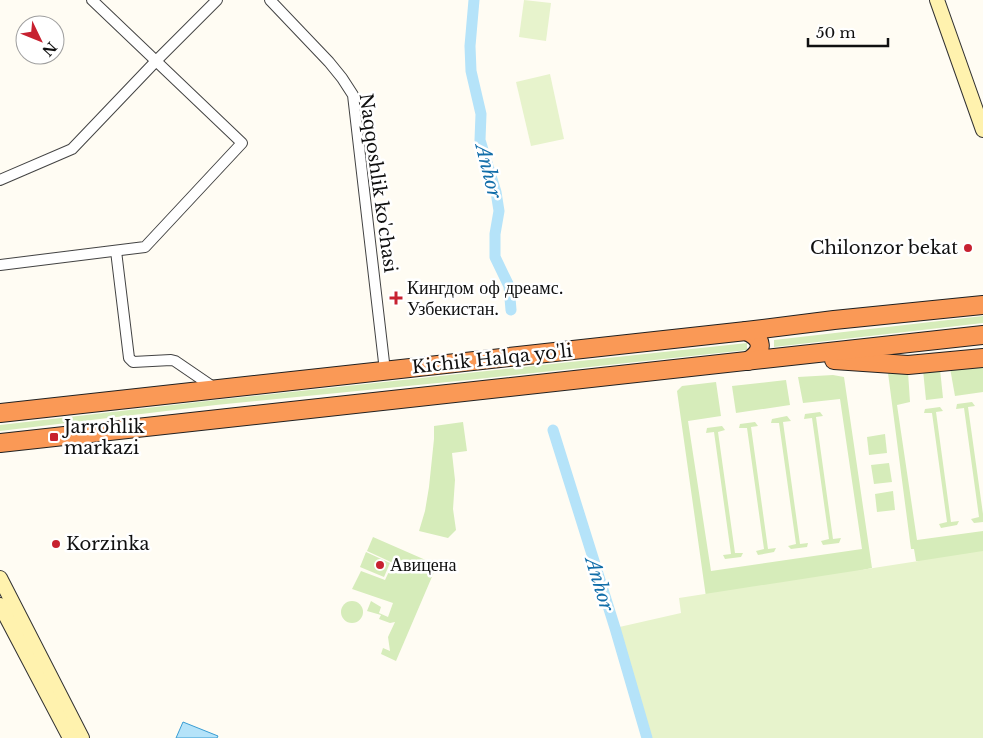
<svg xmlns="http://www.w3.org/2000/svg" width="983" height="738" viewBox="0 0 983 738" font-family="'Libre Baskerville',serif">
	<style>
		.green { fill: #d6ecba }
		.pitch { fill: #e7f3cc }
		.water { fill: #b5e3f9; stroke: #399dd3 }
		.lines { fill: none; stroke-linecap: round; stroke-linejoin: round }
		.canal { stroke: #b5e3f9; stroke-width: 11 }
		.street-casing { stroke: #434343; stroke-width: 12 }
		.secondary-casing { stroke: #323232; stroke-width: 16 }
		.highway-casing { stroke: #212121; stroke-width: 20 }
		.street { stroke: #fff; stroke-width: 10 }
		.secondary { stroke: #fff2ae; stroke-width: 14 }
		.highway { stroke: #fa9956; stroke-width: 18 }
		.poi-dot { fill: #c72130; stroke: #fff; stroke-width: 2 }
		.labels { text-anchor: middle; stroke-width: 5; stroke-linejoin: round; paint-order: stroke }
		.street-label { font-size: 18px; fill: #101010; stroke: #fff }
		.poi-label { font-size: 18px; fill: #101010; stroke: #fff; text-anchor: start }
		.water-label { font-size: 19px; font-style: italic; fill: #126ea9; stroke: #fff }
	</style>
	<rect width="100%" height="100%" fill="#fffcf3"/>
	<g class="green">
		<polygon points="983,316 983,323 774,347 774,340"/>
		<polygon points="747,343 747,350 468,380 216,405 0,431 0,425 216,400"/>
		<polygon points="950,368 983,368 983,392 955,396"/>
		<polygon points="940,369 943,398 926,400 923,370"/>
		<polygon points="908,372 910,402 897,405 917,540 983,531 983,565 916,561 914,549 911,549 888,373"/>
		<polygon points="833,375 844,377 872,568 707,604 677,391 682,386 716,382 721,416 688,421 711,571 862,549 840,399 803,403 798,377"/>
		<polygon points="786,380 790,405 736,413 732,386"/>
		<polygon points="972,402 975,406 968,407 983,514 983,522 974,523 971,519 979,517 964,408 956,409 957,404"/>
		<polygon points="940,407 943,411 936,412 951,522 959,521 957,525 941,528 939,524 947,522 932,413 924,413 925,409"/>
		<polygon points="820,412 823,416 816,417 833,539 841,538 839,543 823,545 821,541 829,539 812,418 804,419 805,414"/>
		<polygon points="787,416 791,421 783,422 800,544 808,543 807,547 791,549 788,546 796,544 779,423 771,423 772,419"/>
		<polygon points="463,422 467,451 452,453 455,480 453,509 456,530 448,538 419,531 425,511 429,487 434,439 434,426"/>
		<polygon points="755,422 758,426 751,427 768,549 776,548 774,552 758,555 756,551 764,549 747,428 739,428 740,424"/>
		<polygon points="722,426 725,430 718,432 735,553 743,553 741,557 725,559 723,555 731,554 714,432 706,433 707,428"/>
		<polygon points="885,434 887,453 869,455 867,437"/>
		<polygon points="889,463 892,482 874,484 871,465"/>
		<polygon points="893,491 895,510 877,512 875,494"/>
		<polygon points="373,537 437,565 396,661 381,654 383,648 390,651 388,637 395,622 390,623 379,619 381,615 367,611 371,601 381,607 379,613 388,617 393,603 352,589 361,571 385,580 393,563 367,551"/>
		<polygon points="366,552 390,563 384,577 360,567"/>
		<circle cx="352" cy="612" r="11"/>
	</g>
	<g class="pitch">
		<polygon points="524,0 551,3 546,41 519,37"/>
		<polygon points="550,74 564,139 531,146 516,82"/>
		<polygon points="983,551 983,738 647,738 615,628 681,613 679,598"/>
	</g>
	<polygon class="water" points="183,722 218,736 217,738 176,738"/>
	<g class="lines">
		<g class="canal">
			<polyline points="474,0 470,46 471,71 481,114 480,140 496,192 499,211 495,234 495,257 509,286 511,310"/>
			<polyline points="553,430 615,628 647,738"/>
		</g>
		<defs>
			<g id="street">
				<polyline points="270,0 329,62 342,78 353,95 385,371"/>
				<polyline points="0,180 72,149 156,61 217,0"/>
				<polyline points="116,251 129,358 133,362 171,360 175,361 216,389"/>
				<polyline points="0,265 145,247 242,143 92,0"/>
			</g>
			<g id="secondary">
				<polyline points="937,0 983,130"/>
				<polyline points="0,578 82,738"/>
				<polyline points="0,605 70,738"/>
			</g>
			<g id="highway">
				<path d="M746,331C763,338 765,351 748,361"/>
				<polyline points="834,360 908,365 983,358"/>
				<polyline points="0,413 746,331 834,320 983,305"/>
				<polyline points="0,443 983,335"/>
			</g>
		</defs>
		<use href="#street" class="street-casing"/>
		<use href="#secondary" class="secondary-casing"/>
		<use href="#highway" class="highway-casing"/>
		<use href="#street" class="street"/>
		<use href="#secondary" class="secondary"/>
		<use href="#highway" class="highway"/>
	</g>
	<g class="poi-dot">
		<circle cx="968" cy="248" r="5"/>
		<path d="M393.5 290.5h5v5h5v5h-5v5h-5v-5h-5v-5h5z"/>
		<rect x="49" y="432" width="10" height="10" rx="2.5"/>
		<circle cx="56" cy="544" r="5"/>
		<circle cx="380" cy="565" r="5"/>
	</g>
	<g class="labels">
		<g class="street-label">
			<text transform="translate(378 183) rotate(82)" y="6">Naqqoshlik ko'chasi</text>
			<text transform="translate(492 359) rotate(-6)" y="6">Kichik Halqa yo'li</text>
		</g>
		<g class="poi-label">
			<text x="958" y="254" text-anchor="end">Chilonzor bekat</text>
			<text x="407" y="294">Кингдом оф дреамс.<tspan x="407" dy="21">Узбекистан.</tspan></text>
			<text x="64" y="433">Jarrohlik<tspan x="64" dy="21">markazi</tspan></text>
			<text x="66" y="550">Korzinka</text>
			<text x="390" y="571">Авицена</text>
		</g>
		<g class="water-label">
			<text transform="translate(489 171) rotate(76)" y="7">Anhor</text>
			<text transform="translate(600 584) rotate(73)" y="7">Anhor</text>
		</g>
	</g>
	<g transform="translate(40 40) rotate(133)"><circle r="24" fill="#ffffff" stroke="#9f9f9f"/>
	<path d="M0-4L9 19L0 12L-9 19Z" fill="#c72130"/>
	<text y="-8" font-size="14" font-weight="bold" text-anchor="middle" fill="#101010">N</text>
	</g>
	<path d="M808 38v8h80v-8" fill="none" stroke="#101010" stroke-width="2.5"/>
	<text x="816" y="38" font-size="15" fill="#101010" stroke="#ffffff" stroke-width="4" paint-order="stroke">50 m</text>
</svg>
